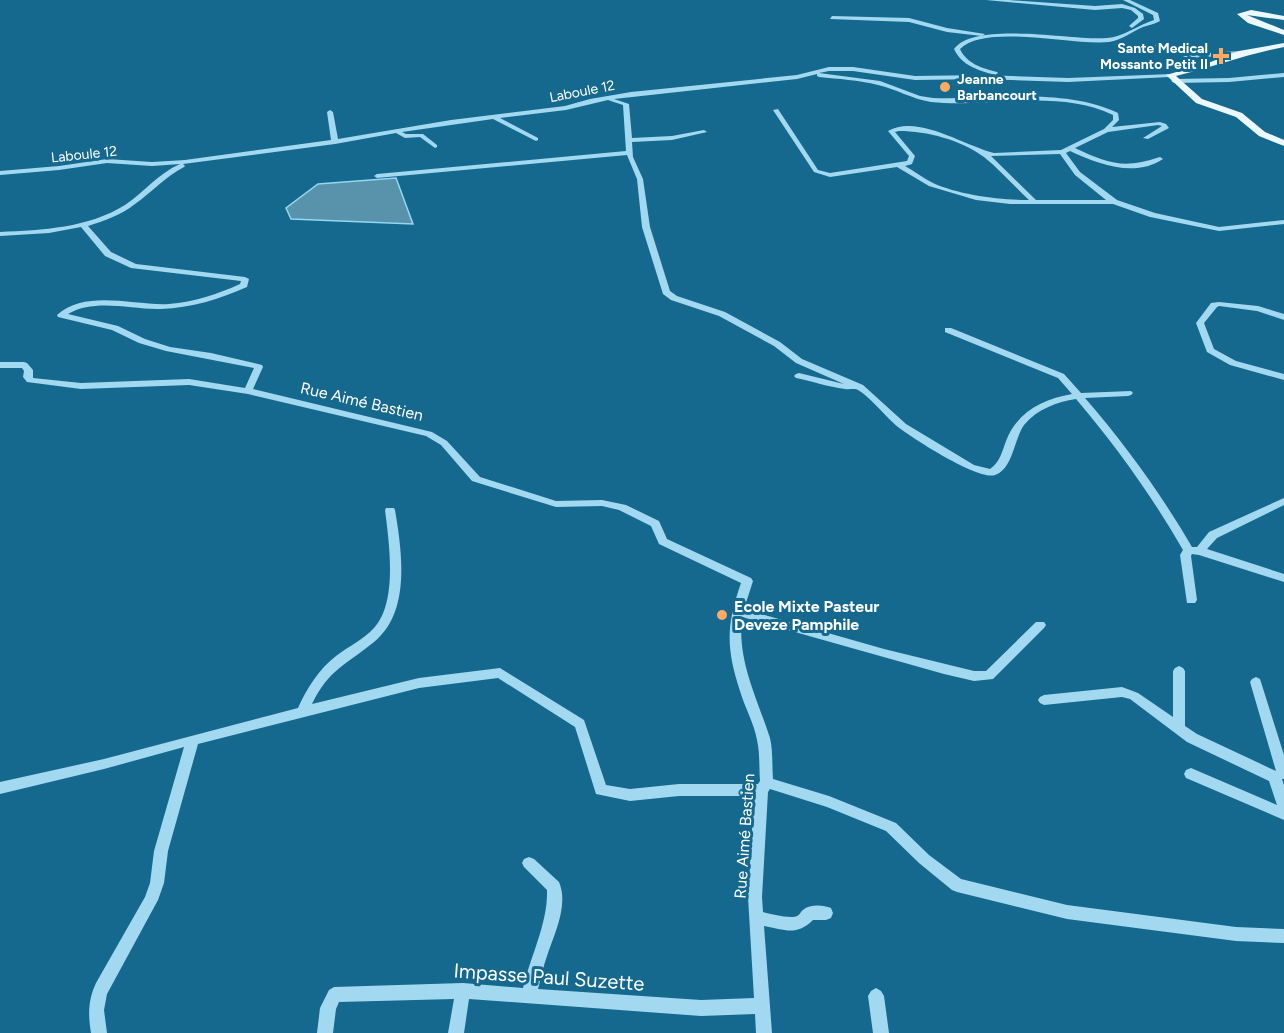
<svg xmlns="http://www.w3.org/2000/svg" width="1284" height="1033" viewBox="0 0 1284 1033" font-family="Figtree,sans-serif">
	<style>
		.water { fill: #5892ab; stroke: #94d8f2; stroke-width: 1.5 }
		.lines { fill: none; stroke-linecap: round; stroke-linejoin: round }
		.minor { fill: #a2d9f0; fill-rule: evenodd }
		.major { fill: #ebf8ff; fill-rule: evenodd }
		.poi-dot { fill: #ffa961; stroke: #16698e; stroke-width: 2 }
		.labels { text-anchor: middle; stroke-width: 6; stroke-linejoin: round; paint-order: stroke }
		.far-poi-label { font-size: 14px; font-weight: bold; fill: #fff; stroke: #16698e; text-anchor: end }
		.far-street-label { font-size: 14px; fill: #fff; stroke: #16698e }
		.street-label { font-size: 16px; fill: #fff; stroke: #16698e }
		.poi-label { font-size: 16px; font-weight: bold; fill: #fff; stroke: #16698e; text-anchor: start }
		.near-street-label { font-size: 20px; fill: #fff; stroke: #16698e }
	</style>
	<rect width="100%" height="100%" fill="#16698e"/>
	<polygon class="water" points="396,178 413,224 291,219 286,208 318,184"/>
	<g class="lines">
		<g class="minor">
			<polygon points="986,0 1009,0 1095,6 1122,4 1135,8 1143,14 1144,19 1132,28 1129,26 1138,18 1138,16 1131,10 1122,8 1095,10"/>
			<path d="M1123,0H1130L1158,13L1160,21C1155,24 1148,25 1143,27C1131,32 1122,40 1109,42C1073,46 985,23 960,49C967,64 982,68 997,72L998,73L995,75C978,70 962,66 954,49C975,20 1073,41 1107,38C1123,37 1138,25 1154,20L1153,15Z"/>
			<polygon points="832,16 909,18 947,28 985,34 982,36 947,32 909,22 830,19"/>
			<polygon points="1160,44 1173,47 1188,54 1242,51 1245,53 1242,55 1187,58 1169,49 1160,48 1139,52 1136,50"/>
			<path d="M829,67H853L915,76L984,75L1068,78L1172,74L1173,75L1170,77L1068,82L984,79L915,80L853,71H829L819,73L880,81L920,96L933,98C992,100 1064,87 1118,113L1119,120L1112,127L1160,122L1166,124L1169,128L1148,139L1143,138L1162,126L1158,125L1108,132L1075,148C1109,164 1124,169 1160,157L1163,159C1135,178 1098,164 1070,151L1066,153L1080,172L1117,200L1155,213L1219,227L1284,220V224L1219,231L1150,217L1113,204H1010L976,200L929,186L897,167L830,177L814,172L773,110L778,109L818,170L830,173L907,161L909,156L888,131C918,114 964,146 994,153L1061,150L1104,129L1113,120V115C1057,88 990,108 931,102C912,99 896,89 878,85C859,80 838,79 819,77L817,76V74L797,79L614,99L629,104L632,138L672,136L704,130L707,132L672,140L632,142L633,157L643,179L650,227L670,291L677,296L725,312L780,342L802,359L863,385L906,424L974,465L990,469C1000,462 1002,452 1006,441C1017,412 1043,399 1072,394L1058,378L945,332V328H951L1064,374L1081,393L1131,391L1133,393L1131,395L1128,396L1085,398C1125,444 1161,494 1192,547H1197L1209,532L1284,498V505L1217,538L1207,549L1284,574V582L1199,555L1192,554L1191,556L1197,600L1195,603H1187L1180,555L1183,550C1152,496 1116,446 1076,399C1057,402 1037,409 1024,425C1014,439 1013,469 995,475C979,481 912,438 898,427C887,418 868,395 858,390C855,388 849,390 845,389C828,387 812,381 796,378L794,376L796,374L799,373L844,384L796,363L774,346L719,316L671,300L663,294L642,227L637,179L627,155L377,178L374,176L377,174L626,151L623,105L608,100L566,110L500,118L538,138V140L536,141L493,119L402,132L406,134H423L437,145V147L435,148L420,137L405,138L396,133L335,144L183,164L185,166L184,167C165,177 152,192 135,204C121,215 104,221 88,226L111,252L136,264L245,277L249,279L247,287C220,299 191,308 161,309C131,310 96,298 68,314L118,326L145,339L170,347L211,353L262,365L263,367L253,389L432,432L447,441L480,477L556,501L602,500L626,505L659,521L667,539L751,578L753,581L744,609L884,649L974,671H986L1036,622H1044L1046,625L1044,628L993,679L974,681L944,674L742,617C737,661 757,697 770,738C773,750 772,766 773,779L829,796L896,823L929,855L961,879L1067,905L1236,927L1284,929V943L1236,941L1067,919L957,892L952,890L919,863L886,831L827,807L770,789L768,792L762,897L763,912C770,914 791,919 797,916C800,915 801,911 803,910C810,904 823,905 831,908L833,913L831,918L826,920H813C797,936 785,930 764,926L772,1033H756L755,1014L701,1016L469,999L464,1033H448L454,999L339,1002L336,1009L333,1033H317L320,1008L329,990L334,987L463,983L523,988C531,955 548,923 547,890L524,867L522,863L524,859L529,857L534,859L559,882C569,905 554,935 547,956C543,967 541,978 538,989L701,1000L754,998L748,897L754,796H679L630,801L596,794L575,727L498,678L419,688L198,744L168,851L164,883L158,900L107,994L104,1010L107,1033H91C88,1015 88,1000 96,983L145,897L150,883L154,851L184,747L104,769L0,794V782L104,759L298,708C307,688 319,669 336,656C349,646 363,640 374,628C398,602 389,542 385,510L386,508H394L395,510C402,552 411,612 374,642C346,665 329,669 312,704L419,678L500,668L584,720L606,785L630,789L679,784H758L760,781C759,768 760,753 757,740C754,723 745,708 740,691C726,648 726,626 741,583L659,544L651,526L619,510L602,506L556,507L472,481L441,445L426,436L248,394L189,385L81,389L27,382L23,377L24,371L22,368H0V362H24L27,363L33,370V378L81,383L189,379L245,388L254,368L166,351L139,343L112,330L58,317L57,315C86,289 134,306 169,304C194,302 218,294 240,284L241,281L131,268L105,256L81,227L49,233L0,236V232C43,230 88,228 125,205C144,192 159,173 180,164L152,166L107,163L59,170L0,175V171L59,166L107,159L152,162L185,160L331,140L327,112L330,110L333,112L338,139L451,120L565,106L590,99L631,92L797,75ZM899,131C927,131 961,140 984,157C1000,170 1014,186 1029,200C1000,200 959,195 933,183C923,178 914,171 905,166L912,164L915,156L895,132ZM1060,154L1075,175L1106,200H1036L991,156Z"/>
			<polygon points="1284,73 1284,77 1229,82 1174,83 1171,81 1174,79 1229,78"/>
			<polygon points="1219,302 1258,306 1284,314 1284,320 1257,311 1219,306 1217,307 1204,323 1214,349 1236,361 1284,374 1284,380 1230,365 1207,352 1196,323 1211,303"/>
			<polygon points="1179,666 1183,668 1185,671 1185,726 1197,734 1276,771 1250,682 1252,679 1256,677 1260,679 1284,755 1284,779 1282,779 1284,785 1284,820 1186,778 1184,774 1186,770 1191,768 1277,805 1269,781 1187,742 1130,699 1122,697 1044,705 1040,703 1038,700 1040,697 1044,695 1122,687 1138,693 1173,717 1173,671 1175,668"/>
			<polygon points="876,988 881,991 884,996 889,1033 873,1033 868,996 871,991"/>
		</g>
		<g class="major">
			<polygon points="1251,10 1284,16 1284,20 1247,15 1284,30 1284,35 1248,23 1237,14"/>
			<path d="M1284,43V47C1247,54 1213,67 1176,76L1202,99L1242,113L1265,132L1284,140V146L1259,136L1236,117L1196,103L1166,75L1208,63L1239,51Z"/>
		</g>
	</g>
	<g class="poi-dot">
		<path d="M1218 47h6v6h6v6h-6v6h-6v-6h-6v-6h6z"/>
		<circle cx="945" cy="87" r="6"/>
		<circle cx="722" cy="615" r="6"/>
	</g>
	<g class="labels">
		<g class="far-poi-label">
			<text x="1208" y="53">Sante Medical<tspan x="1208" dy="16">Mossanto Petit II</tspan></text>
			<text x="957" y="84" text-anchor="start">Jeanne<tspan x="957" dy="16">Barbancourt</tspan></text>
		</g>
		<g class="far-street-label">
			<text transform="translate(582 91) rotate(-11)" y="5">Laboule 12</text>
			<text transform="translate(84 154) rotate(-6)" y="5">Laboule 12</text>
		</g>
		<g class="street-label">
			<text transform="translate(362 401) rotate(13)" y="6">Rue Aimé Bastien</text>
			<text transform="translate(744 836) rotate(-86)" y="6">Rue Aimé Bastien</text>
		</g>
		<g class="poi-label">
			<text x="734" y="612">Ecole Mixte Pasteur<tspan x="734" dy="18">Deveze Pamphile</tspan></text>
		</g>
		<g class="near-street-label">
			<text transform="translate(549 977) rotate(4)" y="7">Impasse Paul Suzette</text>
		</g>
	</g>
</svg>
